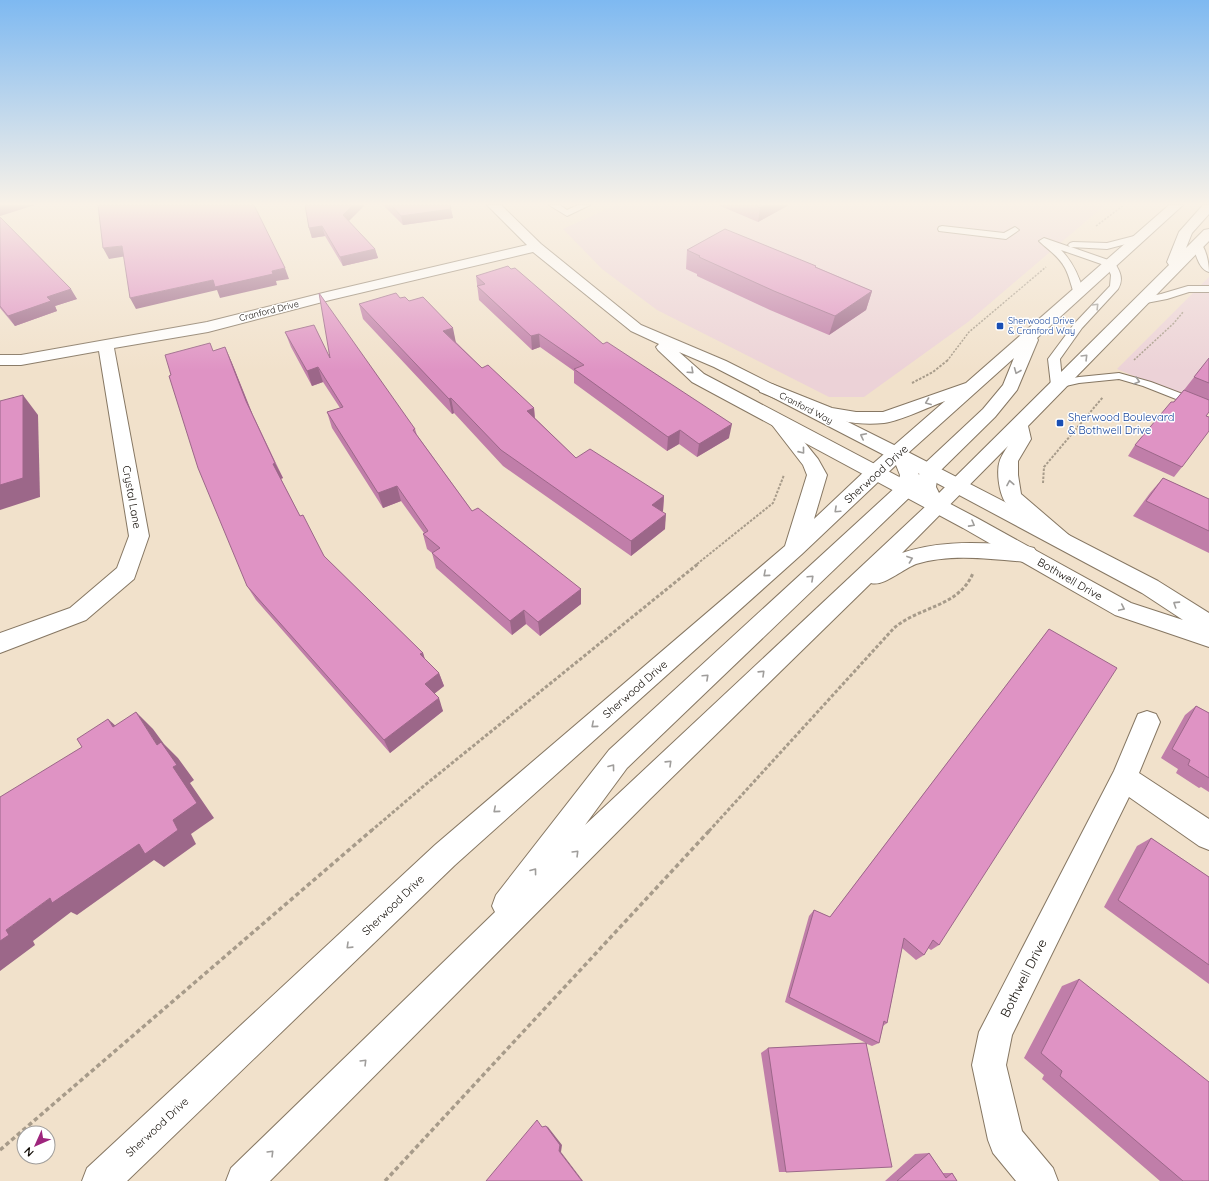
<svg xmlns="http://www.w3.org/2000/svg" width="1209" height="1181" viewBox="0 0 1209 1181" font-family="Quicksand,sans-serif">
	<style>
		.commercial { fill: #ecd2d7 }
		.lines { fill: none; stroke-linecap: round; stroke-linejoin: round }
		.service-casing { stroke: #867763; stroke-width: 2 }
		.minor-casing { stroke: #867763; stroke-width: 2 }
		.secondary-casing { stroke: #867763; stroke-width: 2 }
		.path-far3 { stroke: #a79b8a; stroke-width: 1.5; stroke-dasharray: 2 1.5; stroke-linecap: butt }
		.path-far2 { stroke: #a79b8a; stroke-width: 2; stroke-dasharray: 2.5 1.5; stroke-linecap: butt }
		.path-far1 { stroke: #a79b8a; stroke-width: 3; stroke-dasharray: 3.5 2; stroke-linecap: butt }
		.path { stroke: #a79b8a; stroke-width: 3.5; stroke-dasharray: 4.5 3; stroke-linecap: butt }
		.service { fill: #fff; fill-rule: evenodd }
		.minor { fill: #fff; fill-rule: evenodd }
		.secondary { fill: #fff; fill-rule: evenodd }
		.wall { fill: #c07ea9 }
		.shaded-wall { fill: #9c6789 }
		.building { fill: #df93c4; stroke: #9c6789 }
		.oneway { stroke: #9f9d9b }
		.transit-dot { fill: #1a4fb4; stroke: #fff; stroke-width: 1.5 }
		.labels { text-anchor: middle; stroke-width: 3; stroke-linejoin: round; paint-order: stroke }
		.far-street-label { font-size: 9px; fill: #100b05; stroke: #fff }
		.far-transit-label { font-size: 9px; fill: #164399; stroke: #fff; text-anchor: start }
		.transit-label { font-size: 11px; fill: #164399; stroke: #fff; text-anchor: start }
		.street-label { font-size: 11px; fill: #100b05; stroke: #fff }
		.near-street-label { font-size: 13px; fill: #100b05; stroke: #fff }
	</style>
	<rect width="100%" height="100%" fill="#f1e1cb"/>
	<g class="commercial">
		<polygon points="616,205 1105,205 968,322 864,397 829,397 657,310 602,269 563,229"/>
		<polygon points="1209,277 1209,407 1117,369"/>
	</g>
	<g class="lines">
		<defs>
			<g id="service">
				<polygon points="549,205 560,205 567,210 578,205 590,205 567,216"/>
				<polygon points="942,226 1004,233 1015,227 1019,230 1006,239 939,231 938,229 939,227"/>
				<path d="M1142,234L1145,235L1146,237L1145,239L1107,249L1071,247L1114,262C1120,271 1124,279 1118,289L1082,328L1060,359L1062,380L1079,377L1119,373L1151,382L1209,404V412L1143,386L1119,379L1079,383L1057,388L1053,387L1051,385L1048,359L1074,324L1110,286L1111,275L1107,266L1061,250C1073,262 1079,276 1084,293L1083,295H1075C1071,287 1070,277 1065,268C1058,255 1048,250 1039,241L1044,238L1070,247L1068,245L1070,243L1073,242L1107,243Z"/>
				<path d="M1197,241C1206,244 1209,264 1209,272C1198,269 1196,253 1192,244Z"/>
				<polygon points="1188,286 1209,286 1209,292 1189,292 1167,299 1141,304 1136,301 1137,299 1161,294"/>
			</g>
			<g id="minor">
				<path d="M487,205H501L541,244L641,325L726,361L904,450L1158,581L1209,613V647L1115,615L963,528L692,382L658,350L656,347L659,344L631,331L533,252L330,300L208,332L114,348L149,536L134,579L86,620L0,653V633L70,608L117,568L129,536L99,351L21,365H0V355H21L207,322L327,292L527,245ZM679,352L714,367L890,458L1142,593L1183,620L1131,603L977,518L704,374Z"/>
				<polygon points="1147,711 1156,714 1160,722 1139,773 1209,819 1209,850 1199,846 1129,797 1012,1035 1006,1065 1022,1131 1053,1168 1058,1181 1016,1181 993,1153 988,1140 972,1065 979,1032 1114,771 1138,714"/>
			</g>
			<path id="secondary" d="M1169,205H1183L1037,338L1038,340L1017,390L995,417L938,473L936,487L939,493L1169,265L1167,262L1179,232L1203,205H1209V214L1192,233L1186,248L1204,230L1209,229V241L1028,426L1031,439L1018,461V475L1021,494L1070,536L1073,541L1070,546L1063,549L1056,546L1005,502C999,492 996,471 1000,460C1002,455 1005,450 1008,446L902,553C934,542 967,542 1001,544C1012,545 1024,545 1034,548L1038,554L1034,560L1027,562C991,559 951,553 916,564C903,569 883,587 871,583L650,799L270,1181H226L231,1168L495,912L492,906L496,895L609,750L898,485L900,475L896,465L802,554L455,865L127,1181H82L87,1168L435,845L785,546L807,475L803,465L769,421L772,417L778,415L784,417L818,459L827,475L814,519L868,468L945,401C929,407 900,421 884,423C839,428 800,408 760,392L758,388L760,384L766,383L772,384L832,408L856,412H883L966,383ZM1014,358L1003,385L983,409L922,466L919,475L916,467L907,454ZM916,487L927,505L585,825L627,768L913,494Z"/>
		</defs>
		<use href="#service" class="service-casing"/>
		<use href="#minor" class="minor-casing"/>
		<use href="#secondary" class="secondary-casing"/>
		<g class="path-far3">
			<polyline points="1096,226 1124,205"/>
			<polyline points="1134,360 1174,323 1183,312"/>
			<polyline points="947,361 969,332 1046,267"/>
		</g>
		<g class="path-far2">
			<polyline points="912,383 933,372 948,360"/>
			<polyline points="1043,483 1044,467 1103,397"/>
			<polyline points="697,564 773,503 784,475"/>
		</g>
		<g class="path-far1">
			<polyline points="371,831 425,785 699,563"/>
			<path d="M709,831L894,628C920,606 959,607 973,573"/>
		</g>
		<g class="path">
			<polyline points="0,1150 372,830"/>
			<polyline points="385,1181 710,830"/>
		</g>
		<use href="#service" class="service"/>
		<use href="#minor" class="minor"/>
		<use href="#secondary" class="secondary"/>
	</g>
	<g class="wall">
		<polygon points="383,205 450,205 453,218 403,225"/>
		<polygon points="718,205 789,205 758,222"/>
		<polygon points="0,217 77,299 55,306 57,311 15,326 0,308"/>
		<polygon points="349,221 375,249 378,258 343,266 325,236 312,238 309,228"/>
		<polygon points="687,250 816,266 816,267 872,291 866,310 829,335 770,310 697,276 697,274 686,269"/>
		<polygon points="511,269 603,344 729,438 697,457 679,444 667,451 574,383 574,371 540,347 532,350 479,300 476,276"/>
		<polygon points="409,301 456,342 482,368 534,408 535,418 576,458 664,496 663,511 662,512 665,529 631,556 503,466 454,413 452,414 363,319 359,304"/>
		<polygon points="285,332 330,358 415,429 417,435 472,511 581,589 581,604 540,636 526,624 512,635 436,568 432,553 427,549 423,534 424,533 401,501 383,508 332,428 327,412 340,408 323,382 312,386 291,347"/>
		<polygon points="225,347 232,363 253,415 283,478 281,479 300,516 324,556 423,653 425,659 439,673 444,686 434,694 443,711 390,753 256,600 247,586 213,351"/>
		<polygon points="1209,358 1209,412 1206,416 1182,467 1174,477 1128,456 1135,445 1184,390"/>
		<polygon points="1163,478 1209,499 1209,553 1133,516 1150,493"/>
		<polygon points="1049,629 939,945 931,950 928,948 924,955 916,960 902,948 887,1023 883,1026 879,1043 872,1046 867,1044 786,1172 779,1172 761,1053 768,1048 866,1043 785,1002 809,916 814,910 830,917"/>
		<polygon points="1196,706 1209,713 1209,792 1201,787 1199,788 1176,773 1178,769 1161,758 1185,715"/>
		<polygon points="1151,838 1209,877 1209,984 1104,907 1137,846"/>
		<polygon points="1079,979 1209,1181 1160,1181 1042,1079 1044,1075 1024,1058 1062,986"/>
		<polygon points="929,1153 943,1173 952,1173 957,1181 885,1181 915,1154"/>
	</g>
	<g class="shaded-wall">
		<polygon points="0,205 35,205 0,216"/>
		<polygon points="353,205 365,205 346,224 343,215"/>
		<polygon points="764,205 789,205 758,222 760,208"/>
		<polygon points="451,209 453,218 403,225 401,216"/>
		<polygon points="322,226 325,236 312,238 309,228"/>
		<polygon points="122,246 127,256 109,259 103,248"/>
		<polygon points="375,249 378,258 343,266 340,257"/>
		<polygon points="285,268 289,279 276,281 277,285 220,298 217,290 136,309 130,298 213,280 272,271"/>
		<polygon points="71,289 77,299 55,306 57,311 15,326 8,316 47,297"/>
		<polygon points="872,291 866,310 829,335 835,316"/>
		<polygon points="453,328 456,343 443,331"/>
		<polygon points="539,334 540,347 532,350 531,336"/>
		<polygon points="225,347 232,363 253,416 246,401"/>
		<polygon points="318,367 323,382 312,386 307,371"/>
		<polygon points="23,395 38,415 40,497 0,510 0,485"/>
		<polygon points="451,398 454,413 452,414 449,399"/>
		<polygon points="534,408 535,423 527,411"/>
		<polygon points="732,424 729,438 697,457 699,444"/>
		<polygon points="680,430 679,444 667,451 668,437"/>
		<polygon points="275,463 283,478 280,479 273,464"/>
		<polygon points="397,486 401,501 383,508 378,493"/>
		<polygon points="664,496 663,511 651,520 652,505"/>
		<polygon points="666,514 665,529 631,556 631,541"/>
		<polygon points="581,589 581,604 540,636 538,622"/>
		<polygon points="524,610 526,624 512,635 510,621"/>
		<polygon points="423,653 427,667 420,654"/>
		<polygon points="439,673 444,686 430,697 425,684"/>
		<polygon points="439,698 443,711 390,753 384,740"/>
		<polygon points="136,712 153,729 164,744 178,758 194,780 190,783 214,818 191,834 196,844 164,867 154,860 77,915 71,912 33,941 35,945 0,971 0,941 6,930 50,898 173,820 157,745"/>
		<polygon points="108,719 127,736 113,727"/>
		<polygon points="546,1126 548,1127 562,1145 561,1152 583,1181 582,1181 559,1151"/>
	</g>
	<g class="building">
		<polygon points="98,205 254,205 285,268 272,271 273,274 215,287 213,280 130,298 122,246 103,248"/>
		<polygon points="305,205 353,205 343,215 375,249 340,257 322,226 309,228"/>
		<polygon points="391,205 450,205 451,209 401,216"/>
		<polygon points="755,205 764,205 760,208"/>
		<polygon points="0,217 71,289 47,297 51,301 8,316 0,306"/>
		<polygon points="725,229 816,266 815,267 872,291 835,316 774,291 699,257 700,256 687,250"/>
		<polygon points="508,266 511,269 515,268 603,344 607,342 732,424 699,444 680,430 668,437 574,369 584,365 539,334 531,336 477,286 485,284 476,276"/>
		<polygon points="319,293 415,429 413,430 472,511 478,508 581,589 538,622 524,610 510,621 432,553 440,548 423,534 428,531 397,486 378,493 327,412 343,407 318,367 307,371 285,332 314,325 330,358"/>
		<polygon points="396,293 400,298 405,297 409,301 423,297 453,328 443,331 482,368 488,365 534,408 527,411 576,458 590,449 664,496 652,505 666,514 631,541 501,450 451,398 449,399 359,304"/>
		<polygon points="210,343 213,351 225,347 246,401 275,463 273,464 300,516 303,515 324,556 423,653 420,654 439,673 425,684 439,698 384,740 247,586 198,468 169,376 171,375 165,355"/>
		<polygon points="1209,358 1209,383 1194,377"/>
		<polygon points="1184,390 1209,400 1209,412 1206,416 1209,417 1209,431 1182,467 1135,445 1171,402 1174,402"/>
		<polygon points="23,395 23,478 0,485 0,401"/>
		<polygon points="1163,478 1209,499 1209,531 1146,501"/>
		<polygon points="1049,629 1117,668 939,945 933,940 924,955 904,938 887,1023 884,1021 879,1043 789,997 814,910 830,917"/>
		<polygon points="1196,706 1209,713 1209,778 1188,765 1190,760 1172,749"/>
		<polygon points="136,712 157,745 161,742 177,765 173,767 197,803 173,820 178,830 145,854 139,844 52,903 50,898 6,930 9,935 0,941 0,797 82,747 77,739 108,719 113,727"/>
		<polygon points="1151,838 1209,877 1209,965 1118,900"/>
		<polygon points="1079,979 1209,1082 1209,1181 1183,1181 1060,1076 1062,1071 1041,1053"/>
		<polygon points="866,1043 892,1167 786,1172 768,1048"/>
		<polygon points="537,1120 542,1127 546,1126 560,1145 559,1151 582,1181 486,1181"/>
		<polygon points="929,1153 946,1178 952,1173 957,1181 897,1181"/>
	</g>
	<defs><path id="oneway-chevron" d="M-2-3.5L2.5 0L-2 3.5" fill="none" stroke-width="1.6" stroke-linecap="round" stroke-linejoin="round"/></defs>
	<g class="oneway">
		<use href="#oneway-chevron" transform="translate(1096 306) rotate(-46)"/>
		<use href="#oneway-chevron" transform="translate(1085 357) rotate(-45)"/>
		<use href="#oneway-chevron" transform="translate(691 371) rotate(42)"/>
		<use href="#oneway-chevron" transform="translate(1017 371) rotate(112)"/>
		<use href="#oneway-chevron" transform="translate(1137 381) rotate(16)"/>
		<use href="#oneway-chevron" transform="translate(928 402) rotate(159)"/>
		<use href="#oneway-chevron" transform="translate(863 436) rotate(-153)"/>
		<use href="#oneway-chevron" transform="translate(802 451) rotate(51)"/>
		<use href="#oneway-chevron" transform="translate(1010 483) rotate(-100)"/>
		<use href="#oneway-chevron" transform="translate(837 510) rotate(137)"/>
		<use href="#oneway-chevron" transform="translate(972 524) rotate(29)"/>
		<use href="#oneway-chevron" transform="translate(910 559) rotate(-20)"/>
		<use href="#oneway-chevron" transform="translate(766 574) rotate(139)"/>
		<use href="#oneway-chevron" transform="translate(811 578) rotate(-43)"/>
		<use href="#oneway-chevron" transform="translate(1176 604) rotate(-147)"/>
		<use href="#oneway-chevron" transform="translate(1122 608) rotate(25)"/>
		<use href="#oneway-chevron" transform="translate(762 673) rotate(-44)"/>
		<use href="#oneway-chevron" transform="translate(706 677) rotate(-43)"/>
		<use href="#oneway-chevron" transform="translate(594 725) rotate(139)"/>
		<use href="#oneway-chevron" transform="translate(669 763) rotate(-44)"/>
		<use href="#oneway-chevron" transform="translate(612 767) rotate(-53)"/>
		<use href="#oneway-chevron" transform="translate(496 810) rotate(139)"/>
		<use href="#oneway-chevron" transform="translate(576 853) rotate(-45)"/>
		<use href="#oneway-chevron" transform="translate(534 871) rotate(-53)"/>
		<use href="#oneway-chevron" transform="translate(349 946) rotate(136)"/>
		<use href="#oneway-chevron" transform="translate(364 1062) rotate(-45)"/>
		<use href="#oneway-chevron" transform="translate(271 1153) rotate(-45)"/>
	</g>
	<linearGradient id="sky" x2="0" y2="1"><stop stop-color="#7eb9f1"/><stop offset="0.55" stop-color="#f9f2e8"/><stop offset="1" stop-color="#f9f2e8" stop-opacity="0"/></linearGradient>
	<rect width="1209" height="371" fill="url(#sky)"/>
	<g class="transit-dot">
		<rect x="996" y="322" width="8" height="8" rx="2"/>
		<rect x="1056" y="419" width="8" height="8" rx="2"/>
	</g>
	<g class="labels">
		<g class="far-street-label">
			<text transform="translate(269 311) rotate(-14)" y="3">Cranford Drive</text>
			<text transform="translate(806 408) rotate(27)" y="3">Cranford Way</text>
		</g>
		<g class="far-transit-label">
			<text x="1008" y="324">Sherwood Drive<tspan x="1008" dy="10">&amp; Cranford Way</tspan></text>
		</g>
		<g class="transit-label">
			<text x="1068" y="421">Sherwood Boulevard<tspan x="1068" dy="13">&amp; Bothwell Drive</tspan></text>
		</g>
		<g class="street-label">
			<text transform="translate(876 474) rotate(-42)" y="4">Sherwood Drive</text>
			<text transform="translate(132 497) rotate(80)" y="4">Crystal Lane</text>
			<text transform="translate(1070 579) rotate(30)" y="4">Bothwell Drive</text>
			<text transform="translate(635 689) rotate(-41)" y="4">Sherwood Drive</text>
			<text transform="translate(393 905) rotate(-44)" y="4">Sherwood Drive</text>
			<text transform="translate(157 1127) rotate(-43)" y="4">Sherwood Drive</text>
		</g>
		<g class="near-street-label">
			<text transform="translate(1023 978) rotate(-63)" y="5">Bothwell Drive</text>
		</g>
	</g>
	<g transform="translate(36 1145) rotate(225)"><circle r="19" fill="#ffffff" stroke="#9f9d9b"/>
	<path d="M0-3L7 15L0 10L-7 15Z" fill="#9e257d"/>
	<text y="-6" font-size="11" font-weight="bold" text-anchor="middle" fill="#100b05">N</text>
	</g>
</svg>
